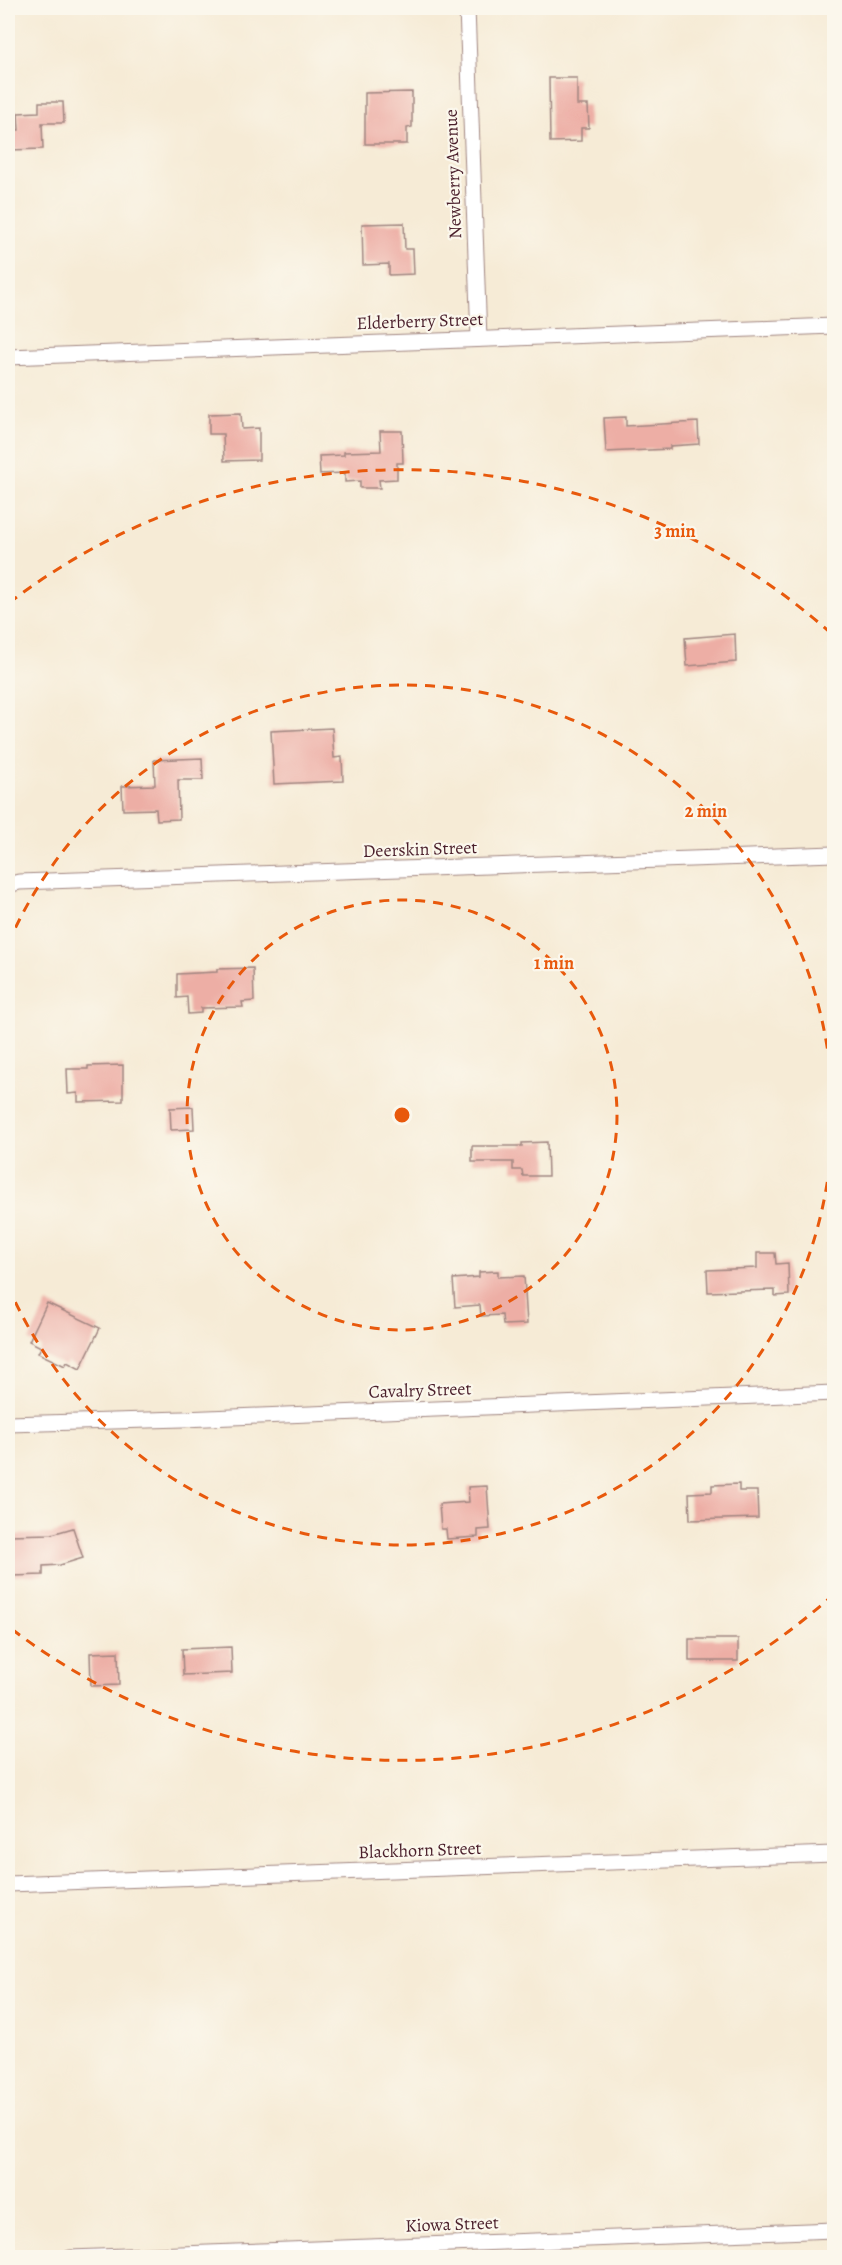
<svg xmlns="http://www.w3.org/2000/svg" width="842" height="2265" viewBox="0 0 842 2265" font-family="Alegreya,serif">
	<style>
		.building { fill: #edaea5 }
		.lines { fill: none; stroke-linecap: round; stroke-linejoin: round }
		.minor-casing { stroke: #a08580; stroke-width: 17 }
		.minor { stroke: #fff; stroke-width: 15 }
		.ring { fill: none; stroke: #e8590c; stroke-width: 3; stroke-dasharray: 10 8 }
		.labels { text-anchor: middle; stroke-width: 4.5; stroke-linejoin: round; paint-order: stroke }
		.street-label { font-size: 18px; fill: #4a1f2b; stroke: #fbf7ec }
		.centre { fill: #e8590c; stroke: #fbf7ec; stroke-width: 3 }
		.ring-label { font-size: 18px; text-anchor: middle; font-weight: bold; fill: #e8590c; stroke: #fbf7ec; stroke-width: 4.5; stroke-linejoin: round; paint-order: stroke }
	</style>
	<rect width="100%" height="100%" fill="#fbf7ec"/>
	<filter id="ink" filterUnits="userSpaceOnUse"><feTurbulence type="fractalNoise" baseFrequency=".0167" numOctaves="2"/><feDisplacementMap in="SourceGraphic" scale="12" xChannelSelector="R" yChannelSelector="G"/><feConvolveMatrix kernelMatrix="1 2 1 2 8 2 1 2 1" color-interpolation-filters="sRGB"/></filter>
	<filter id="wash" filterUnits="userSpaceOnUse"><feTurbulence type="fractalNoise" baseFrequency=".008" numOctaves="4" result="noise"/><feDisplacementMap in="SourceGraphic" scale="24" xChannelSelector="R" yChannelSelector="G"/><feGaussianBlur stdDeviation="1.35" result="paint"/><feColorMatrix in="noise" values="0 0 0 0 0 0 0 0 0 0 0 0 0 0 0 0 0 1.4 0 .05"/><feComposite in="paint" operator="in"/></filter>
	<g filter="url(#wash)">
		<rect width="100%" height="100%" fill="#f6ebd6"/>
		<g id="blocks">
			<g class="building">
				<polygon points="549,78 577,78 577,105 588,105 589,128 581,128 581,141 550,142"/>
				<polygon points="412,92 412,127 407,128 407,144 365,144 365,93"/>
				<polygon points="39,102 63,102 64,123 42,123 43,149 8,150 8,130 19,130 18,113 39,112"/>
				<polygon points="404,223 405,249 413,249 414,274 389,275 389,264 363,265 362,224"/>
				<polygon points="241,413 242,429 259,428 259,460 224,461 223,434 209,434 209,414"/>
				<polygon points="626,417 626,426 698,422 699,444 670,446 670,449 606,452 604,418"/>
				<polygon points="380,431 402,431 403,463 397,463 397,479 379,480 380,488 360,488 360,481 345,482 345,473 320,474 319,456 344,455 344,452 381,451"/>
				<polygon points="735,634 736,662 687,666 685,638"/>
				<polygon points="332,728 334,758 342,757 343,781 274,784 271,731"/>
				<polygon points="202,758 203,780 178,780 179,819 157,820 156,809 123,810 122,786 155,785 154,760"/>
				<polygon points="253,968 254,1001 242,1002 243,1007 201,1008 201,1013 188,1014 187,997 177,998 177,974 217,972 217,969"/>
				<polygon points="123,1065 123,1101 78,1102 78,1093 68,1094 67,1069 88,1069 88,1066"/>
				<polygon points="193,1107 194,1129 171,1130 170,1108"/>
				<polygon points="547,1142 548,1176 523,1176 522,1170 513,1170 513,1162 472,1162 472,1146 522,1146 522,1143"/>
				<polygon points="757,1253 775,1253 776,1264 788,1263 789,1295 775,1296 775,1290 708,1292 707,1270 757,1268"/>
				<polygon points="498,1271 498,1277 524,1276 527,1324 503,1325 502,1315 481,1316 480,1305 455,1307 453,1279 479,1277 479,1272"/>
				<polygon points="47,1303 100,1328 80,1369 67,1362 65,1366 38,1353 41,1347 29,1341"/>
				<polygon points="739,1484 739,1491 757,1491 758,1518 690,1520 689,1493 712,1492 712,1485"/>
				<polygon points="487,1486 490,1529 478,1530 478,1537 447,1539 446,1529 441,1529 439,1504 469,1502 468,1487"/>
				<polygon points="73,1528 83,1558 60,1565 43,1566 43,1575 12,1576 12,1569 8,1569 8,1535 52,1534"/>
				<rect x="689" y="1639" width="49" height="22"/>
				<polygon points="231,1647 232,1673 183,1675 182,1649"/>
				<polygon points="118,1652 119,1685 91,1686 90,1653"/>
			</g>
		</g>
	</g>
	<g filter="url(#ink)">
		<use href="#blocks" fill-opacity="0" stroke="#a08580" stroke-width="1.5"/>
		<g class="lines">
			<defs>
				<g id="minor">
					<polyline points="467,8 479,339"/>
					<polyline points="8,357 834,326"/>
					<polyline points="8,885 19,882 834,854"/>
					<polyline points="8,1424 183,1419 834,1393"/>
					<polyline points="8,1884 834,1854"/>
					<polyline points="70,2258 834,2230"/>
				</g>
			</defs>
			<use href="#minor" class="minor-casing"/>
			<use href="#minor" class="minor"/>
		</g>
	</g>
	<g class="ring">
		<circle cx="402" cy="1115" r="215"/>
		<path d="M8 944A430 430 0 1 1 8 1286"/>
		<path d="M834 1594A645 645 0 0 1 9 1627M9 603A645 645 0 0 1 834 636"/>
	</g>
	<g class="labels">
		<g class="street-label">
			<text transform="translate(453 174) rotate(-92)" y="6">Newberry Avenue</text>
			<text transform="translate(420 321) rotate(-2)" y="6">Elderberry Street</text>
			<text transform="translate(420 849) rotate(-2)" y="6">Deerskin Street</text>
			<text transform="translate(420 1390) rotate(-2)" y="6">Cavalry Street</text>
			<text transform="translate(420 1850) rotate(-2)" y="6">Blackhorn Street</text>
			<text transform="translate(452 2224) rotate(-2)" y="6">Kiowa Street</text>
		</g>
	</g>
	<circle cx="402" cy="1115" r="9" class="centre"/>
	<g class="ring-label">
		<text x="675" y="537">3 min</text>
		<text x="706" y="817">2 min</text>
		<text x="554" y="969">1 min</text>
	</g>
	<rect width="842" height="2265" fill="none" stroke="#fbf7ec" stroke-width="30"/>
</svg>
